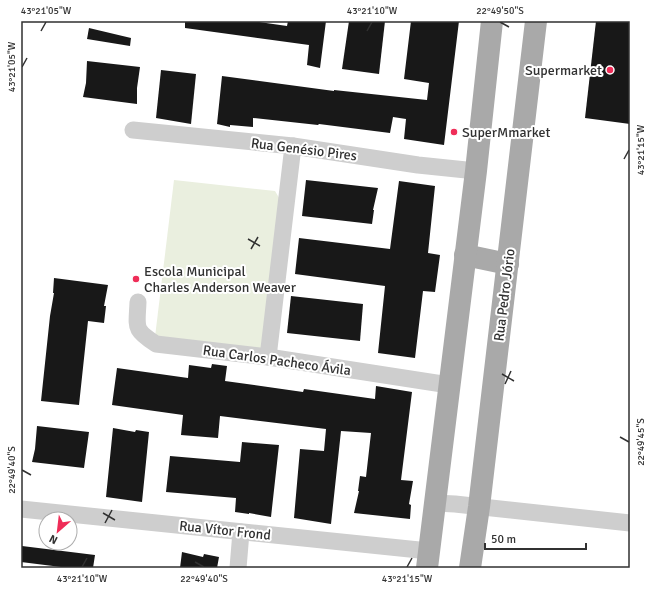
<svg xmlns="http://www.w3.org/2000/svg" width="651" height="589" viewBox="0 0 651 589" font-family="Signika,sans-serif">
	<style>
		.green { fill: #eaefdf }
		.building { fill: #181818 }
		.lines { fill: none; stroke-linecap: round; stroke-linejoin: round }
		.minor { stroke: #cecece; stroke-width: 17 }
		.major { stroke: #a9a9a9; stroke-width: 22 }
		.ticks { fill: none; stroke: #313131; stroke-width: 1.5 }
		.poi-dot { fill: #ef2d58; stroke: #fff; stroke-width: 1.5 }
		.labels { text-anchor: middle; stroke-width: 4; stroke-linejoin: round; paint-order: stroke }
		.poi-label { font-size: 14px; fill: #313131; stroke: #fff; text-anchor: start }
		.street-label { font-size: 14px; fill: #313131; stroke: #fff }
		.neatline { fill: none; stroke: #313131; stroke-width: 1.5 }
		.ticks-label { font-size: 10px; text-anchor: middle; fill: #313131 }
	</style>
	<rect width="100%" height="100%" fill="#fff"/>
	<polygon class="green" points="174,180 275,191 281,201 265,349 155,337"/>
	<g class="building">
		<polygon points="185,21 252,21 287,26 288,21 326,21 320,68 307,65 309,45 185,28"/>
		<polygon points="349,21 385,21 379,74 342,69"/>
		<polygon points="411,21 459,21 444,145 404,139 406,119 393,117 390,133 319,124 318,125 253,118 253,127 230,125 230,127 217,124 222,76 334,91 334,90 427,100 429,83 404,79"/>
		<polygon points="596,21 630,21 630,124 585,118"/>
		<polygon points="89,28 131,38 130,46 87,39"/>
		<polygon points="87,61 140,67 137,88 137,104 83,97 86,83"/>
		<polygon points="161,70 196,74 191,124 156,118"/>
		<polygon points="306,180 378,188 373,210 374,210 372,224 302,216"/>
		<polygon points="399,181 435,186 428,253 440,255 435,292 423,291 415,358 378,353 385,286 295,274 299,238 390,249"/>
		<polygon points="54,278 108,285 104,306 106,306 104,323 88,321 79,405 41,401 50,316 54,293 53,293"/>
		<polygon points="291,296 363,304 360,341 287,333"/>
		<polygon points="212,364 227,366 225,381 303,392 304,389 375,399 376,386 412,392 401,480 413,481 409,504 411,505 410,519 354,513 359,491 358,491 360,476 366,477 371,433 341,431 331,524 294,518 300,449 324,451 326,429 220,416 218,438 181,435 183,415 112,405 117,368 188,378 189,365 211,368"/>
		<polygon points="37,426 89,432 84,468 32,462 35,449"/>
		<polygon points="113,428 135,432 136,430 149,432 142,502 106,497"/>
		<polygon points="242,442 279,445 271,517 249,513 249,514 235,512 236,498 166,492 170,456 240,462"/>
		<polygon points="22,546 95,555 93,568 69,568 21,562"/>
		<polygon points="182,552 203,557 204,554 219,557 217,568 180,568"/>
	</g>
	<g class="lines">
		<g class="minor">
			<polyline points="133,130 293,146 418,165 476,171"/>
			<path d="M138,302C137,328 133,329 156,344L268,357L449,385"/>
			<polyline points="268,357 293,146"/>
			<polyline points="435,503 455,504 630,523"/>
			<polyline points="21,509 429,551"/>
			<polyline points="238,568 241,532"/>
		</g>
		<g class="major">
			<polyline points="465,255 508,264"/>
			<polyline points="427,568 476,171 492,21"/>
			<polyline points="470,568 479,507 536,21"/>
		</g>
	</g>
	<path class="ticks" d="M500,22L509,27M41,31L46,22M367,31L372,22M22,67L27,58M624,159L629,150M248,239L260,246M251,249L258,237M502,374L514,381M505,384L511,371M620,437L629,442M22,470L31,475M103,513L115,520M105,523L112,510M195,562L204,567M82,567L87,558M407,567L412,558"/>
	<g class="poi-dot">
		<circle cx="610" cy="70" r="4"/>
		<circle cx="454" cy="132" r="4"/>
		<circle cx="136" cy="279" r="4"/>
	</g>
	<g class="labels">
		<g class="poi-label">
			<text x="602" y="75" text-anchor="end">Supermarket</text>
			<text x="462" y="137">SuperMmarket</text>
			<text x="144" y="276">Escola Municipal<tspan x="144" dy="16">Charles Anderson Weaver</tspan></text>
		</g>
		<g class="street-label">
			<text transform="translate(304 149) rotate(7)" y="5">Rua Genésio Pires</text>
			<text transform="translate(504 295) rotate(-83)" y="5">Rua Pedro Jório</text>
			<text transform="translate(277 360) rotate(8)" y="5">Rua Carlos Pacheco Ávila</text>
			<text transform="translate(225 530) rotate(6)" y="5">Rua Vítor Frond</text>
		</g>
	</g>
	<rect width="651" height="589" fill="none" stroke="#ffffff" stroke-width="44"/>
	<g transform="translate(58 531) rotate(208)"><circle r="19" fill="#ffffff" stroke="#adadad"/>
	<path d="M0-3L7 15L0 10L-7 15Z" fill="#ef2d58"/>
	<text y="-6" font-size="11" font-weight="bold" text-anchor="middle" fill="#313131">N</text>
	</g>
	<path d="M485 543v6h101v-6" fill="none" stroke="#313131" stroke-width="2"/>
	<text x="491" y="543" font-size="12" fill="#313131" stroke="#ffffff" stroke-width="3" paint-order="stroke">50 m</text>
	<rect x="22" y="22" width="607" height="545" class="neatline"/>
	<g class="ticks-label">
		<text x="46" y="14">43°21'05"W</text>
		<text x="372" y="14">43°21'10"W</text>
		<text x="500" y="14">22°49'50"S</text>
		<text transform="translate(11 67) rotate(-90)" y="4">43°21'05"W</text>
		<text transform="translate(640 150) rotate(-90)" y="4">43°21'15"W</text>
		<text transform="translate(640 442) rotate(-90)" y="4">22°49'45"S</text>
		<text transform="translate(11 470) rotate(-90)" y="4">22°49'40"S</text>
		<text x="82" y="582">43°21'10"W</text>
		<text x="204" y="582">22°49'40"S</text>
		<text x="407" y="582">43°21'15"W</text>
	</g>
</svg>
